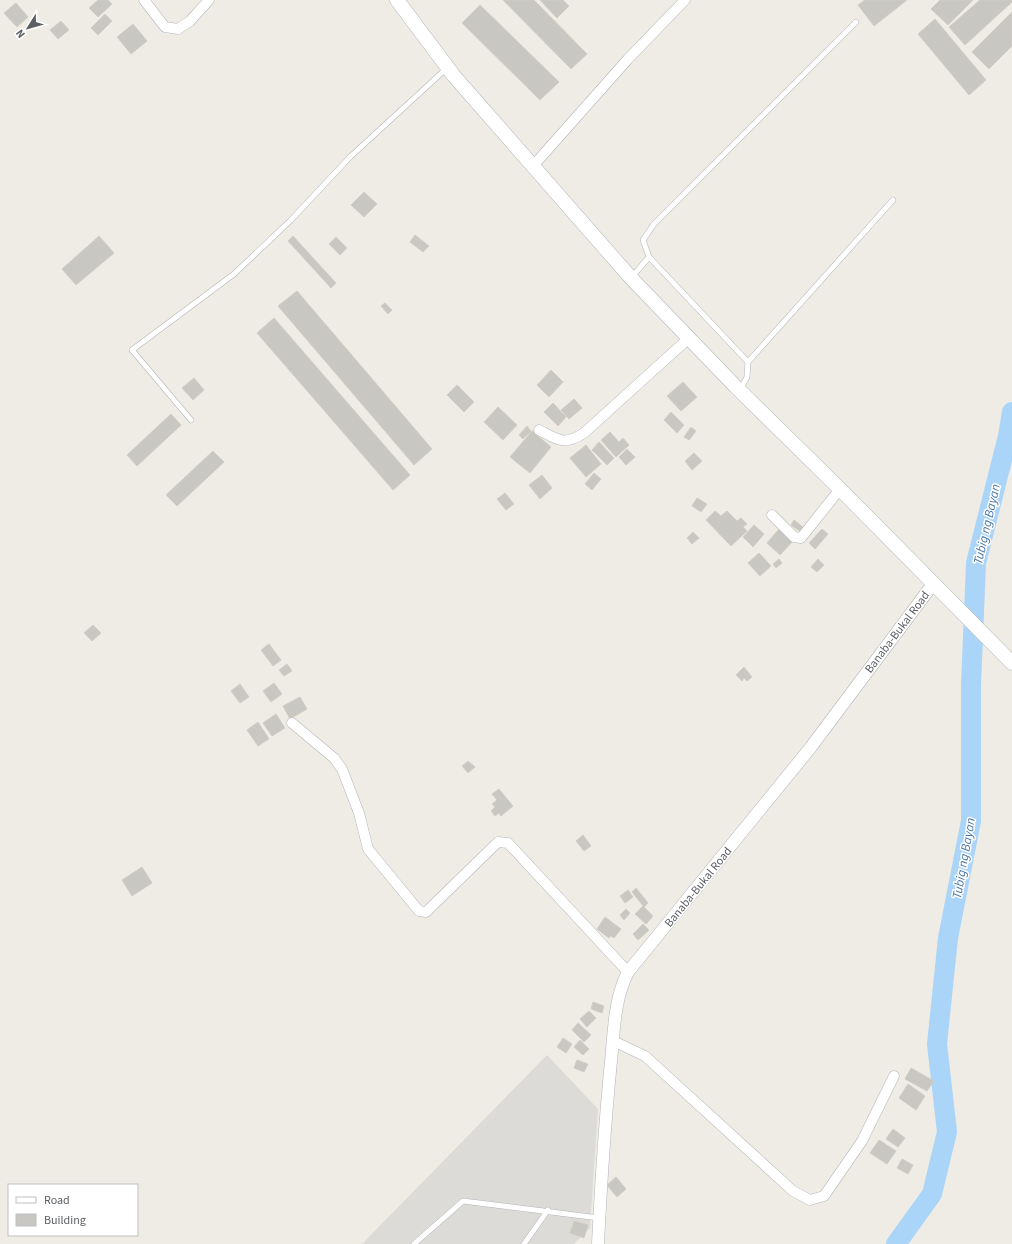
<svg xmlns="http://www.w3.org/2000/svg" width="1012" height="1244" viewBox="0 0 1012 1244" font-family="'Source Sans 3',sans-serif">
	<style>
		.industrial { fill: #dddbd7 }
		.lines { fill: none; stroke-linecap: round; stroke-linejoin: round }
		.river { stroke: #aad5f8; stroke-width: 20 }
		.building { fill: #c9c7c2; stroke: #d2cec3 }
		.service-casing { stroke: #b2b5b9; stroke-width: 6 }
		.minor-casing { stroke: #b2b5b9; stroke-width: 11 }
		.tertiary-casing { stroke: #b2b5b9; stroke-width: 13 }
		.secondary-casing { stroke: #b3b7bb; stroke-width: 15 }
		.service { stroke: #fff; stroke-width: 5 }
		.minor { stroke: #fff; stroke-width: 10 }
		.tertiary { stroke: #fff; stroke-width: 12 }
		.secondary { stroke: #fff; stroke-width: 14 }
		.labels { text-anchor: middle; stroke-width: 3; stroke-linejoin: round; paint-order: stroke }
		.street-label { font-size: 12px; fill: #5c6064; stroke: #fff }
		.water-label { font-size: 13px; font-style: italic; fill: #4876a9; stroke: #fff }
	</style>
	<rect width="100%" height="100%" fill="#eeece5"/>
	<polygon class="industrial" points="547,1055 598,1109 590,1228 574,1244 362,1244"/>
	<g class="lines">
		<polyline class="river" points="896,1244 932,1194 947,1132 937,1044 948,938 971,821 971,685 976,563 1008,436 1012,412"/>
	</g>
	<g class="building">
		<polygon points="98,0 108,0 112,4 98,17 89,8"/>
		<polygon points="503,0 534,0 587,54 571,69"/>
		<polygon points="540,0 563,0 569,6 557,18"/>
		<polygon points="865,0 907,0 874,26 858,5"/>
		<polygon points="940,0 973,0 948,25 931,9"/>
		<polygon points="980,0 1012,0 1012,2 965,45 949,27"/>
		<polygon points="16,3 28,17 17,27 4,13"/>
		<polygon points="480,5 559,82 540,100 462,23"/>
		<polygon points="1012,12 1012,46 989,69 972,52"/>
		<polygon points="105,14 112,21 98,35 91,28"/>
		<polygon points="935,19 986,80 969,95 918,34"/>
		<polygon points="61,21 69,30 58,39 50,30"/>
		<polygon points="133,24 147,41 131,54 117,37"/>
		<polygon points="364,192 377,204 364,217 351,205"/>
		<polygon points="415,235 429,246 423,252 410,242"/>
		<polygon points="99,236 114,253 76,285 62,269"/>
		<polygon points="293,236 336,283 331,288 288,241"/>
		<polygon points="336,237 347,248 340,255 329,244"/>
		<polygon points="297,291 432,449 414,465 278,306"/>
		<polygon points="385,303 392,310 388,314 381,306"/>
		<polygon points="274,318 410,475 393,490 257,333"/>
		<polygon points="551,370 563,382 549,397 537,385"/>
		<polygon points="194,378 204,390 193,400 182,388"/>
		<polygon points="683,382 697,397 681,411 667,396"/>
		<polygon points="457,385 474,402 464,412 447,395"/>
		<polygon points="574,399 582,408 569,419 561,410"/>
		<polygon points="553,403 566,417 558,426 544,412"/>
		<polygon points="498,407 517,425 503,440 484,422"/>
		<polygon points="671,412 684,425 677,433 664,420"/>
		<polygon points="171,414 181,425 137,466 127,455"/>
		<polygon points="527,426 531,431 523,439 519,435"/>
		<polygon points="691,427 696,431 689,440 684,437"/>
		<polygon points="532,431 551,447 530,473 510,457"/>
		<polygon points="610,432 619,442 623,438 629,445 616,457 601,440"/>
		<polygon points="599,442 614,458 607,465 592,450"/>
		<polygon points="586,445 601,464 586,477 570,458"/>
		<polygon points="627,449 635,457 626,465 619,457"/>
		<polygon points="213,451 224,462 177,506 166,495"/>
		<polygon points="694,453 702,461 692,470 685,461"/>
		<polygon points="594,473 601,479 592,490 585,484"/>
		<polygon points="542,475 552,488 540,499 529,485"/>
		<polygon points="505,493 514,504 506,510 497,499"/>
		<polygon points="697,498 707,504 701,512 692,506"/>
		<polygon points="715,511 721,516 727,511 737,521 741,518 747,524 743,527 747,531 731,546 706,520"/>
		<polygon points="794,520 804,528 801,532 791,525"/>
		<polygon points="754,525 764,534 753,547 743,537"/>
		<polygon points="779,529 792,542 780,555 767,543"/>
		<polygon points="822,529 828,534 815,549 809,543"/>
		<polygon points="693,532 699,538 692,544 687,538"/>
		<polygon points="759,553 771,566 760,576 748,563"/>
		<polygon points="779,559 782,563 776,568 773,564"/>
		<polygon points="818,559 824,565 817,572 811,567"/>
		<polygon points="93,625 101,633 92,641 84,633"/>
		<polygon points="269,644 281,660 273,666 261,650"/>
		<polygon points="287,664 292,671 284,676 279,670"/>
		<polygon points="744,667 752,677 747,681 744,678 742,681 736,675"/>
		<polygon points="274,683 282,694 271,702 263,691"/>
		<polygon points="240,684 249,697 240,703 231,691"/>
		<polygon points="300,697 307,709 290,719 283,706"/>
		<polygon points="276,714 285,728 272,736 263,723"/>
		<polygon points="258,722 269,739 258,746 247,730"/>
		<polygon points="468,761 475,767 468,773 462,766"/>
		<polygon points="499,789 513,806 501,816 499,813 495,816 491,811 495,807 492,804 497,800 492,794"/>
		<polygon points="583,835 591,846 584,851 576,841"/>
		<polygon points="142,867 152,883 132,896 122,880"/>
		<polygon points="636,888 648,903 644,907 632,892"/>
		<polygon points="628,890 633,897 625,903 620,896"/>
		<polygon points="643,906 653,916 646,924 635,914"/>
		<polygon points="626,909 630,913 624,920 620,915"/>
		<polygon points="605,917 621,929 614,938 611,936 609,938 597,929"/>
		<polygon points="643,924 649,930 638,940 633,934"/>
		<polygon points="593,1002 604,1006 602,1013 591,1009"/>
		<polygon points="589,1011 596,1018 587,1027 580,1019"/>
		<polygon points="578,1023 591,1035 584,1042 572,1030"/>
		<polygon points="563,1038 572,1044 566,1053 557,1047"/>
		<polygon points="580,1040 589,1049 583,1055 574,1047"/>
		<polygon points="577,1060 588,1064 584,1072 574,1068"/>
		<polygon points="911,1068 934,1081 927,1091 905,1079"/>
		<polygon points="908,1084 925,1096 916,1110 899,1098"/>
		<polygon points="893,1129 905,1138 898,1147 886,1139"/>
		<polygon points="879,1140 896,1151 887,1164 870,1153"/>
		<polygon points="902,1159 913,1165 908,1174 897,1168"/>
		<polygon points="616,1177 626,1189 617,1197 607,1185"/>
		<polygon points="574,1221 588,1225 584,1238 570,1233"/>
	</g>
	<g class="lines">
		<defs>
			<g id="service">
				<polyline points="649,257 643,240 654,224 856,22"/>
				<polyline points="631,278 649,257 748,362"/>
				<polyline points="740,390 747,377 748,362 893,200"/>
				<polyline points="191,420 132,350 234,274 291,220 350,157 447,68"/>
				<polyline points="414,1244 463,1201 599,1218"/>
				<polyline points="524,1244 548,1210"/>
			</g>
			<g id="minor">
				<polyline points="144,0 165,27 178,29 190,21 209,0"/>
				<polyline points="533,166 628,59 685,0"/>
				<path d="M539,430C558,440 564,446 584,433L689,338"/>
				<polyline points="772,515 794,537 801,538 840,489"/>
				<polyline points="292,723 334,758 342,769 359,813 368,849 419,911 426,912 498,842 508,843 628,972"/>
				<polyline points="613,1041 645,1056 793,1191 810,1200 824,1196 862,1141 894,1076"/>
			</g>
			<path id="tertiary" d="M598,1244C601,1183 605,1122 611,1061C614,1032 614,999 628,972L811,747L933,584"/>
			<polyline id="secondary" points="397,0 454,76 631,278 736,387 840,489 1012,663"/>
		</defs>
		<use href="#service" class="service-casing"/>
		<use href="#minor" class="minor-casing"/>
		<use href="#tertiary" class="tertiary-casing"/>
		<use href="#secondary" class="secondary-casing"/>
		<use href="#service" class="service"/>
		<use href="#minor" class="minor"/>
		<use href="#tertiary" class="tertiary"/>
		<use href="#secondary" class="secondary"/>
	</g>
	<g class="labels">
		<g class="street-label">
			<text transform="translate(897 632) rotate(-53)" y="4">Banaba-Bukal Road</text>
			<text transform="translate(698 887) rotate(-51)" y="4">Banaba-Bukal Road</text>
		</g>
		<g class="water-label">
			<text transform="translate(986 524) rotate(-77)" y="5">Tubig ng Bayan</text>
			<text transform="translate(963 858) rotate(-80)" y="5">Tubig ng Bayan</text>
		</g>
	</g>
	<rect x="8" y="1184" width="130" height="52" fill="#ffffff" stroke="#bebfc1"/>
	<rect x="16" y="1197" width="20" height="6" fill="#ffffff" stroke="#bebfc1"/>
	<text x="44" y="1204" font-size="12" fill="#5c6064">Road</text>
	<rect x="16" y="1214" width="20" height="12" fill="#c9c7c2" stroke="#bebfc1"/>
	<text x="44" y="1224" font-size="12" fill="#5c6064">Building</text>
	<g transform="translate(28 28) rotate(233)" stroke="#ffffff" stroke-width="3" paint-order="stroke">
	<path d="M0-3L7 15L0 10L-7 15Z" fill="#5c6064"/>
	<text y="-6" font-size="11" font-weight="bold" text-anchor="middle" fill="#5c6064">N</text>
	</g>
</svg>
